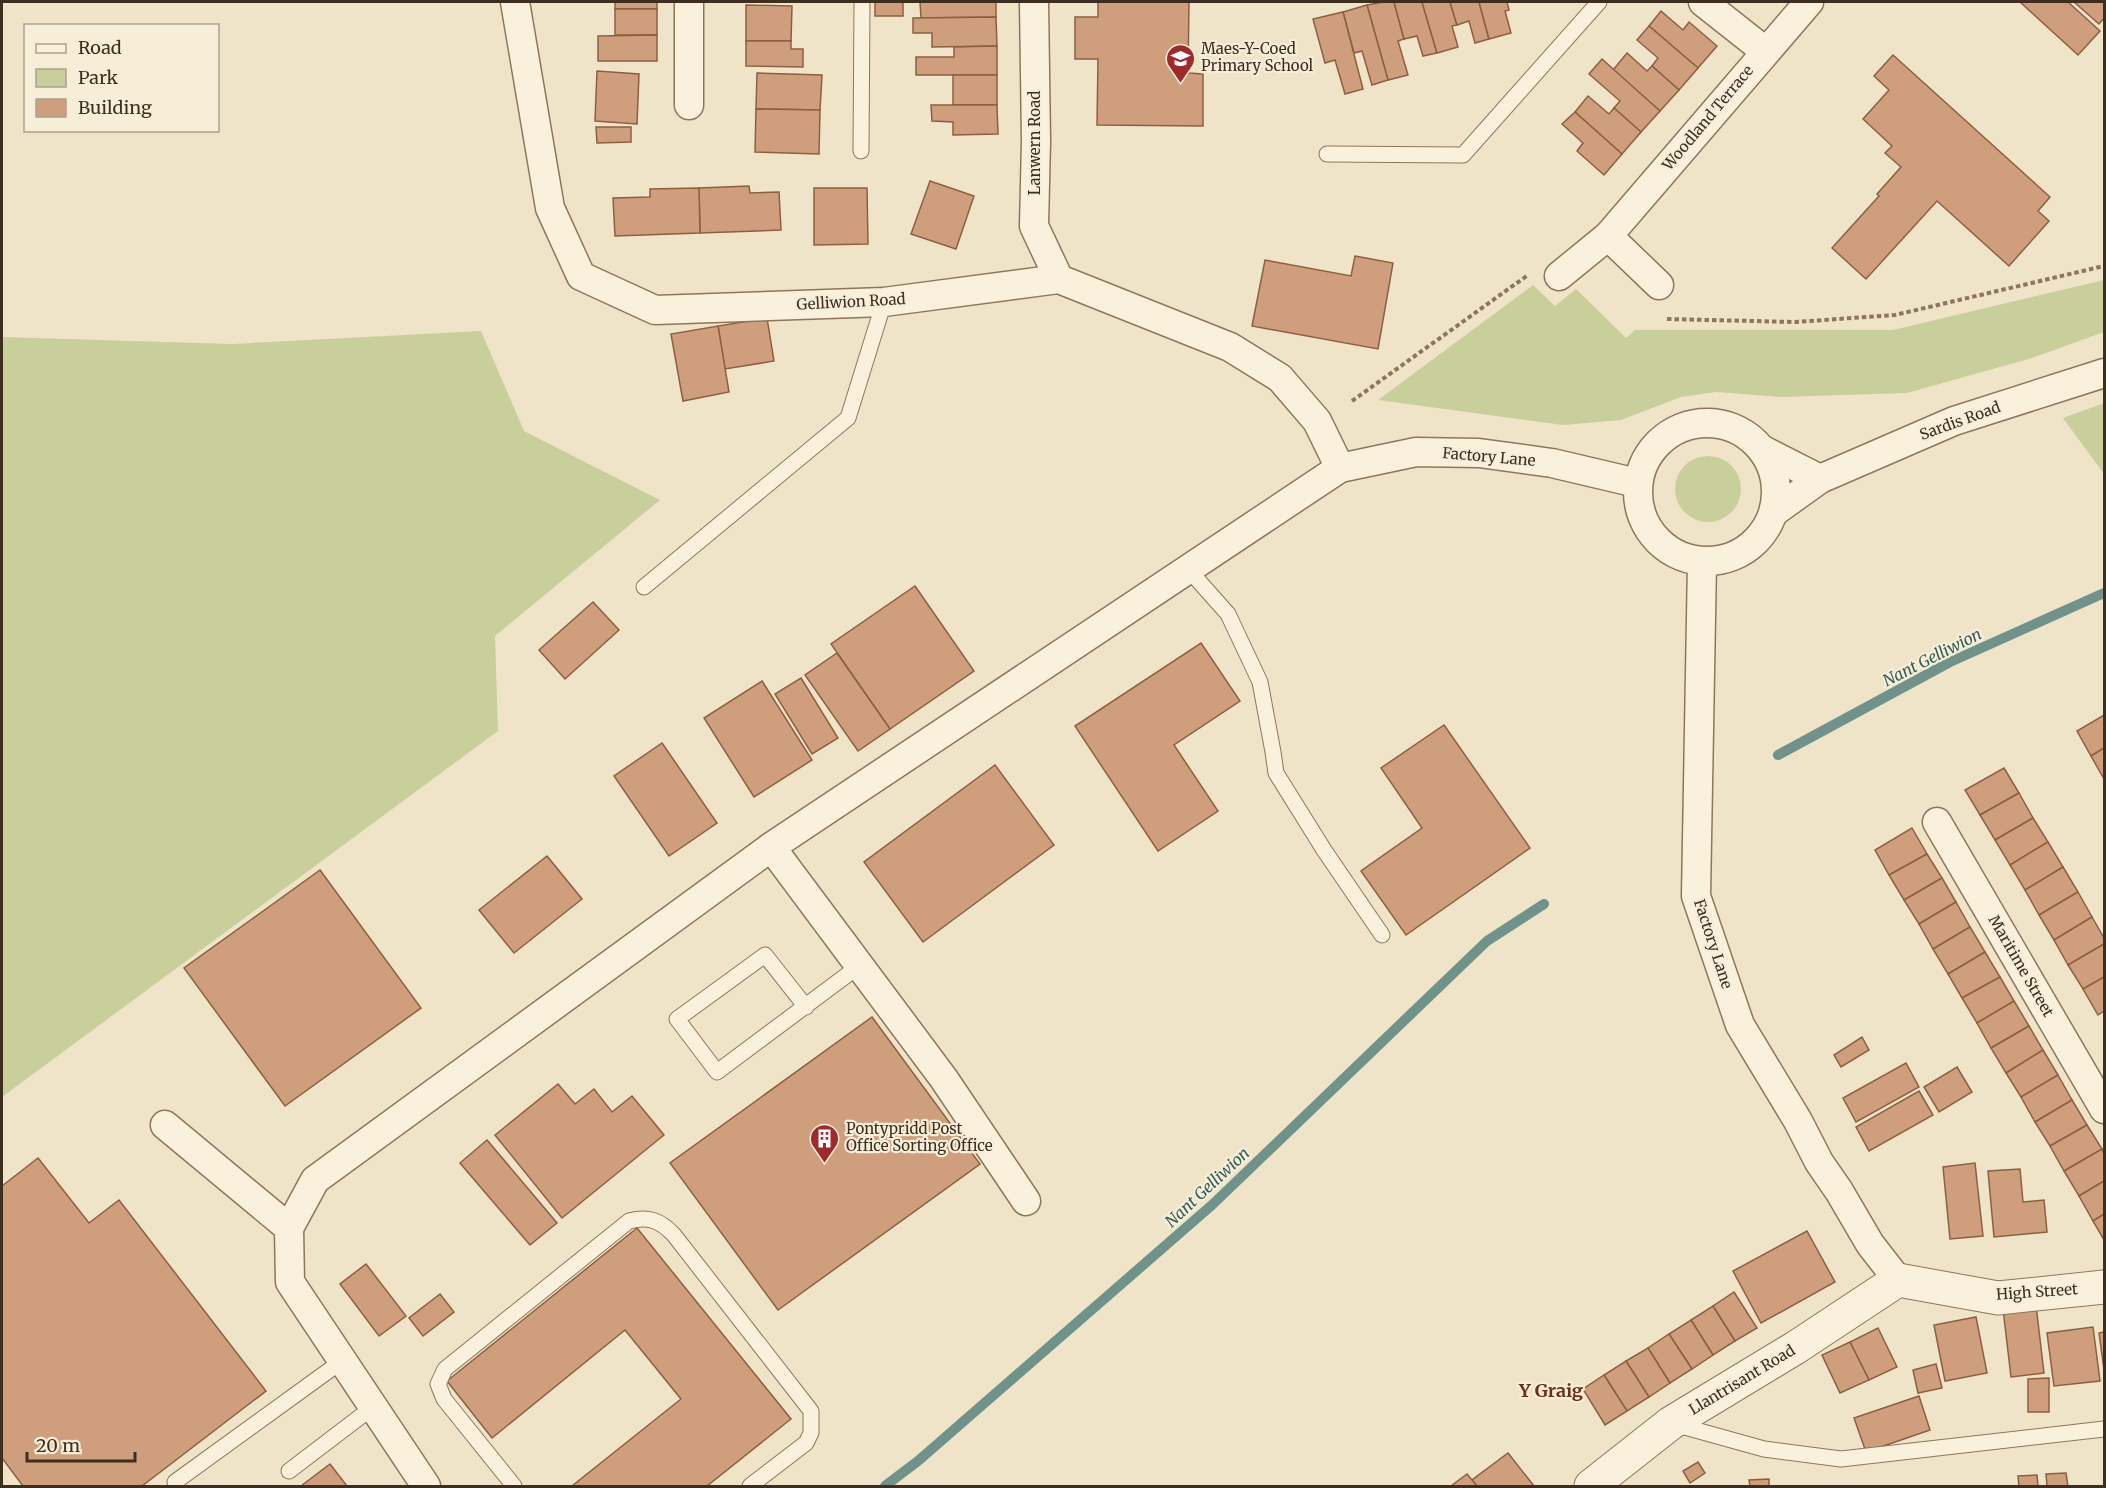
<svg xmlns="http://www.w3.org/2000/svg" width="2106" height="1488" viewBox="0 0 2106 1488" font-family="Merriweather,serif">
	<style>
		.green { fill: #c9cf9b }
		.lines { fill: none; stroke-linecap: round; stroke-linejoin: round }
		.stream { stroke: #6f938a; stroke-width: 10 }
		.building { fill: #cf9f7d; stroke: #8d5f41; stroke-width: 1.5 }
		.service-casing { stroke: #8d765c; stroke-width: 17 }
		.minor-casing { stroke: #8d765c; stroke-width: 31 }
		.tertiary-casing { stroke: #8d765c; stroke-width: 35 }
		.path { stroke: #8d765c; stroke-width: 4; stroke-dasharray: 4.5 3; stroke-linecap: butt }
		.service { stroke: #faf1dc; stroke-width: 15 }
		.minor { stroke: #faf1dc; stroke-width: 28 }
		.tertiary { stroke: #faf1dc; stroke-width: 33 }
		.labels { text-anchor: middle; stroke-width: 4.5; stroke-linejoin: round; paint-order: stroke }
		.poi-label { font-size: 15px; fill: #3d2e20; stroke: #f7eed8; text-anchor: start }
		.street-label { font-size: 15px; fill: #3d2e20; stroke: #f7eed8 }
		.water-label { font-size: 16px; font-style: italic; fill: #2f5d5a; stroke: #f7eed8 }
		.quarter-label { font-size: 18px; font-weight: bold; fill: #6b2e1e; stroke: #f7eed8 }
	</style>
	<rect width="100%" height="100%" fill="#f0e4c8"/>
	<g class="green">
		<polygon points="2104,280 2104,332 2032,358 1907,393 1781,397 1716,392 1681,397 1621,420 1563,425 1378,400 1533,285 1555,306 1576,289 1626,338 1635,330 1893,330"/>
		<polygon points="481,331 524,431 660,500 495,636 498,731 2,1097 2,337 232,344"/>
		<polygon points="2104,403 2104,474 2063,418"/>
		<circle cx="1708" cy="489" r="33"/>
	</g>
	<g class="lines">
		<g class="stream">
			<polyline points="1778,755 1950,662 2104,593"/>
			<polyline points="885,1486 918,1461 1212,1205 1487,941 1544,904"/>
		</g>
	</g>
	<g class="building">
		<rect x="615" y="2" width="42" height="7"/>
		<rect x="875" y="2" width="28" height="14"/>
		<polygon points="920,2 996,2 996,17 921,18"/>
		<polygon points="1098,2 1189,2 1188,73 1203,74 1203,126 1097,125 1098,59 1075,59 1075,17 1098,17"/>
		<polygon points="1383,2 1394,2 1404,39 1398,41 1408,75 1388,80 1367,5"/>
		<polygon points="1394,2 1422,2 1437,53 1423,56 1417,36 1404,39"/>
		<polygon points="1422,2 1450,2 1457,25 1452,26 1458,47 1437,53"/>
		<polygon points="1450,2 1479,2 1489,39 1475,43 1469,21 1457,25"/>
		<polygon points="1479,2 1507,2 1509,10 1505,11 1511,33 1489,39"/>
		<polygon points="2020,2 2068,2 2100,31 2078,55"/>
		<polygon points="2074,2 2104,2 2104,18 2099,24"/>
		<polygon points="746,5 792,6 791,41 746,41"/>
		<polygon points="1367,5 1388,80 1372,85 1362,51 1354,53 1343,12"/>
		<rect x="615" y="9" width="42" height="26"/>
		<polygon points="1661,11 1683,30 1689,22 1717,46 1698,68 1649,26"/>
		<polygon points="1343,12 1363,89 1345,94 1335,60 1325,63 1313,19"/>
		<polygon points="996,17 997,46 932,47 932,33 913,33 913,18"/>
		<polygon points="1649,26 1698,68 1679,90 1652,66 1658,58 1637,40"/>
		<polygon points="657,35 657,61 598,61 598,36"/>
		<polygon points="746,41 791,41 791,49 803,49 803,67 746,66"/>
		<polygon points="997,46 997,75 916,75 916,57 954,57 954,47"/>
		<polygon points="1627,53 1647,71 1652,66 1679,90 1660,111 1613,70"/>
		<polygon points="1893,55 2050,197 2038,211 2049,221 2009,266 1937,201 1866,279 1832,248 1879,196 1877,194 1901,167 1885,153 1892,146 1863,119 1889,90 1874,76"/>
		<polygon points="1602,59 1660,111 1641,132 1614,108 1620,101 1589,74"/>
		<polygon points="597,71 639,74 637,124 595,121"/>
		<polygon points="757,73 822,75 820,110 756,109"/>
		<rect x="953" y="75" width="44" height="30"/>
		<polygon points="1588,96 1609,114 1614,108 1641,132 1622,154 1575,112"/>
		<polygon points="931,105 997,105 998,134 953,135 953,122 932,121"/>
		<polygon points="756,109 820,110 819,154 755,152"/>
		<polygon points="1575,112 1622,154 1604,175 1577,151 1583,143 1562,124"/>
		<polygon points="596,127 631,127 631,142 597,143"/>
		<polygon points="930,181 974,196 956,249 911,234"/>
		<polygon points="749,186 750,193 779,192 781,230 700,233 699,188"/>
		<polygon points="699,188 700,233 615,236 613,198 650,197 650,189"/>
		<polygon points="814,188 867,188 868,244 814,245"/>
		<polygon points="1355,256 1393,263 1378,349 1252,326 1265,260 1351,276"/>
		<polygon points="767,318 774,361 725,369 718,326"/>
		<polygon points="718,326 729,392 683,401 671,334"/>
		<polygon points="915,586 974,671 890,729 831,644"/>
		<polygon points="593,602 619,630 565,679 539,650"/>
		<polygon points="1201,643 1240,701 1174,745 1218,811 1158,851 1075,726"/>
		<polygon points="837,653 890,729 858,751 805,675"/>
		<polygon points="801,678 838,738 812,754 775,694"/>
		<polygon points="762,681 812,760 754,797 704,718"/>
		<polygon points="2104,715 2104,748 2091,756 2077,731"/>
		<polygon points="1444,725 1530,848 1406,935 1361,871 1422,828 1381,768"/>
		<polygon points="662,743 717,823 669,856 614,776"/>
		<polygon points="2104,748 2104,779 2091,756"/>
		<polygon points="995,765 1054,845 923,942 864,862"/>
		<polygon points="2004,768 2019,793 1980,815 1965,790"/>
		<polygon points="2019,793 2033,818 1995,840 1980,815"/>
		<polygon points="2033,818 2048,842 2010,865 1995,840"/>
		<polygon points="1912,828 1927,854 1889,875 1875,850"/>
		<polygon points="2048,842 2063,867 2025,890 2010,865"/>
		<polygon points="1927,854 1942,878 1904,900 1889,875"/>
		<polygon points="547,856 582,899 514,953 479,910"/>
		<polygon points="2063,867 2078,892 2039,915 2025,890"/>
		<polygon points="320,870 421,1008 285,1106 184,968"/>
		<polygon points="1942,878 1956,902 1919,924 1904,900"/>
		<polygon points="2078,892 2092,917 2054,940 2039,915"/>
		<polygon points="1956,902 1970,927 1933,949 1919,924"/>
		<polygon points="2092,917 2104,938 2104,944 2068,965 2054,940"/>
		<polygon points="1970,927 1985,952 1948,974 1933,949"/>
		<polygon points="2104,944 2104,977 2083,989 2068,965"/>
		<polygon points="1985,952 2000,977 1962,998 1948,974"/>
		<polygon points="2000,977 2014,1001 1977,1023 1962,998"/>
		<polygon points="2104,977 2104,1011 2098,1015 2083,989"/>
		<polygon points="2014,1001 2029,1026 1991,1048 1977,1023"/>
		<polygon points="872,1017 980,1164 778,1310 670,1163"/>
		<polygon points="2029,1026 2043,1050 2006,1073 1991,1048"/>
		<polygon points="1862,1037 1869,1050 1841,1067 1834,1055"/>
		<polygon points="2043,1050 2058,1075 2021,1097 2006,1073"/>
		<polygon points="1906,1063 1919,1087 1856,1122 1843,1098"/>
		<polygon points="1957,1067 1972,1092 1939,1112 1924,1087"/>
		<polygon points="2058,1075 2072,1100 2035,1122 2021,1097"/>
		<polygon points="558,1084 575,1104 594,1089 612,1112 632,1096 664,1135 562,1218 495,1135"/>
		<polygon points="1919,1091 1933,1115 1869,1151 1856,1127"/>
		<polygon points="2072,1100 2087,1125 2050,1146 2035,1122"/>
		<polygon points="2087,1125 2102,1149 2064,1171 2050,1146"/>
		<polygon points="487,1140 557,1223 530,1245 460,1163"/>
		<polygon points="2102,1149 2104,1154 2104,1181 2079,1196 2064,1171"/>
		<polygon points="38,1158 89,1223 119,1200 266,1391 142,1486 23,1486 2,1458 2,1186"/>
		<polygon points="1975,1163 1983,1236 1950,1239 1943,1167"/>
		<polygon points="2020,1169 2023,1202 2044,1200 2047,1232 1994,1237 1988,1171"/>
		<polygon points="2104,1181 2104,1214 2093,1221 2079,1196"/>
		<polygon points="2104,1214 2104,1240 2093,1221"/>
		<polygon points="637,1228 791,1419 707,1486 572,1486 681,1399 625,1330 492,1438 447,1381"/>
		<polygon points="1807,1231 1835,1282 1761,1323 1733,1271"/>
		<polygon points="366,1264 406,1316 379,1336 340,1284"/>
		<polygon points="1734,1292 1757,1328 1735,1341 1713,1306"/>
		<polygon points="440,1294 454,1312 423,1336 409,1318"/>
		<polygon points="2036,1305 2044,1373 2011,1377 2003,1309"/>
		<polygon points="1713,1306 1735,1341 1713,1355 1691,1320"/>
		<polygon points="1976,1317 1987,1373 1945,1381 1934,1325"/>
		<polygon points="1691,1320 1713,1355 1692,1369 1669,1334"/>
		<polygon points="2093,1327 2100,1381 2054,1386 2047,1333"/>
		<polygon points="1878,1328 1897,1367 1869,1380 1850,1342"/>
		<polygon points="2104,1332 2104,1370 2099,1333"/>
		<polygon points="1669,1334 1692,1369 1670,1383 1648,1348"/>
		<polygon points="1850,1342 1869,1380 1840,1393 1822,1355"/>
		<polygon points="1648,1348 1670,1383 1649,1397 1626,1361"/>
		<polygon points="1626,1361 1649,1397 1627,1411 1604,1375"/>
		<polygon points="1936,1364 1942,1388 1918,1393 1913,1370"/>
		<polygon points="1604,1375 1627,1411 1605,1425 1583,1389"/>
		<polygon points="2049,1378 2049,1412 2028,1412 2028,1379"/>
		<polygon points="1919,1396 1930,1430 1866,1452 1854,1418"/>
		<polygon points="1508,1453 1534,1486 1477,1486 1472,1480"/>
		<polygon points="1698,1462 1705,1473 1690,1483 1683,1471"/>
		<polygon points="330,1464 347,1486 301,1486"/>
		<polygon points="2066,1473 2068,1486 2047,1486 2046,1474"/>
		<polygon points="1467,1474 1477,1486 1451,1486"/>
		<polygon points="2037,1475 2038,1486 2019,1486 2018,1476"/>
		<polygon points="1769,1479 1769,1486 1750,1486 1749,1480"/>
	</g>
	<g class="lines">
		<defs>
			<g id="service">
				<polyline points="861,151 862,2"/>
				<polyline points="1327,154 1463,155 1599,2"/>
				<polyline points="1188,569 1228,614 1260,682 1273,752 1276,773 1324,850 1382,935"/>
				<polyline points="644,587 848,418 884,302"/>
				<polyline points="806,1007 765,955 677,1019 717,1072 859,966"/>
				<polyline points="1674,1424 1764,1449 1841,1459 2104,1429"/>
				<polyline points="289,1471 373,1407"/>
				<polyline points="175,1482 342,1361"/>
				<path d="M514,1486L444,1399L438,1384L445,1369L629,1221C648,1216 660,1220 674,1235L811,1411V1433L806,1443L750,1486"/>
			</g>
			<g id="minor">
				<polyline points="515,2 550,208 581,276 655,310 884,302 1059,279 1230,347 1280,378 1317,421 1340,468"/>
				<polyline points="1034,2 1036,141 1034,226 1059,279"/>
				<polyline points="1703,2 1765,51"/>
				<polyline points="689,105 689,2"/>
				<polyline points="1608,236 1659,285"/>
				<polyline points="1559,276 1608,236 1809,2"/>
				<circle cx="1707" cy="492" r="69"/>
				<polyline points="1763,450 1820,479"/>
				<polyline points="1774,512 1820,479 1954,421 2104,373"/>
				<polyline points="1702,562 1696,896 1740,1025 1798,1121 1819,1162 1839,1191 1870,1244 1898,1280"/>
				<polyline points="1937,822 2104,1109"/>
				<polyline points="771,847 944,1079 1026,1201"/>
				<polyline points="165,1125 289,1228"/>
				<polyline points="426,1486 290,1282 289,1228 315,1180 771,847 1340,468 1416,452 1479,453 1552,463 1637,483"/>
			</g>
			<polyline id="tertiary" points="1591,1486 1671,1423 1795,1348 1898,1280 1998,1298 2104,1287"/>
		</defs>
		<use href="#service" class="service-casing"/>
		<use href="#minor" class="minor-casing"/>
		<use href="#tertiary" class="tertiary-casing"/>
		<g class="path">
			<polyline points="1667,319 1795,322 1895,315 2104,266"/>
			<polyline points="1352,401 1528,275"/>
		</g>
		<use href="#service" class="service"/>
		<use href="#minor" class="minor"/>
		<use href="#tertiary" class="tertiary"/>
	</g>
	<defs>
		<symbol id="school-pin" viewBox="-11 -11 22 30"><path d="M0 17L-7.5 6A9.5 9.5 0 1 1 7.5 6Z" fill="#9e2a2b" stroke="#f7eed8"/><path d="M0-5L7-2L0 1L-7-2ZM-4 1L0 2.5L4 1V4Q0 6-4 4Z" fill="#fff"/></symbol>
		<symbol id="building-pin" viewBox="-11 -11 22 30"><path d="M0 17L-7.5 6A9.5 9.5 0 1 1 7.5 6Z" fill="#9e2a2b" stroke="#f7eed8"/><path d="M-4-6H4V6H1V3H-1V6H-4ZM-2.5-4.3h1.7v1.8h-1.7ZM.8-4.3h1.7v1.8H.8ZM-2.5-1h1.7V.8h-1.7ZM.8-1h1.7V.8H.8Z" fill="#fff"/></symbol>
	</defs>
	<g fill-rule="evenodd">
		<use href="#school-pin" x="1164" y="42" width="33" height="45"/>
		<use href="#building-pin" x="808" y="1122" width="33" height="45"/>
	</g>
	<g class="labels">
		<g class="poi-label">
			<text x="1201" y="54">Maes-Y-Coed<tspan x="1201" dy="17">Primary School</tspan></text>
			<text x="846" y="1134">Pontypridd Post<tspan x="846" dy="17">Office Sorting Office</tspan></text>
		</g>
		<g class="street-label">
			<text transform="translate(1708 118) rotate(-50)" y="5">Woodland Terrace</text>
			<text transform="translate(1035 143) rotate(-90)" y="5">Lanwern Road</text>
			<text transform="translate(851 302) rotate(-3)" y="5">Gelliwion Road</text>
			<text transform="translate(1960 421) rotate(-20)" y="5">Sardis Road</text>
			<text transform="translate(1489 457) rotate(5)" y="5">Factory Lane</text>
			<text transform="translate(1713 944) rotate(72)" y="5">Factory Lane</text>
			<text transform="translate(2021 966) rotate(60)" y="5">Maritime Street</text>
			<text transform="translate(2037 1292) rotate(-4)" y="5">High Street</text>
			<text transform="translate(1742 1380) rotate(-31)" y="5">Llantrisant Road</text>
		</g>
		<g class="water-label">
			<text transform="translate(1932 657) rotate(-27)" y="6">Nant Gelliwion</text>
			<text transform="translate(1207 1187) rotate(-43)" y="6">Nant Gelliwion</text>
		</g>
		<g class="quarter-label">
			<text x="1551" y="1397">Y Graig</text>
		</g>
	</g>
	<rect width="2106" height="1488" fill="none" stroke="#3d2e20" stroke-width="6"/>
	<rect x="24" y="24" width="195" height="108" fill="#f7eed8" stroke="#ada18e" stroke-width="1.5"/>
	<rect x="36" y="44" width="30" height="9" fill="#faf1dc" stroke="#ada18e" stroke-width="1.5"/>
	<text x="78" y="54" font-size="18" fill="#3d2e20">Road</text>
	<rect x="36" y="69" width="30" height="18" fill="#c9cf9b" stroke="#ada18e" stroke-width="1.5"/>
	<text x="78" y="84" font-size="18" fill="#3d2e20">Park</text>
	<rect x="36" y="99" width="30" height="18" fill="#cf9f7d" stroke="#ada18e" stroke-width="1.5"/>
	<text x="78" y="114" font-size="18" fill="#3d2e20">Building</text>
	<path d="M27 1452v9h108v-9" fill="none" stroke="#3d2e20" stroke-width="3"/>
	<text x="36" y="1452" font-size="18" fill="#3d2e20" stroke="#f7eed8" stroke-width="4.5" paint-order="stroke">20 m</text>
</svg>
